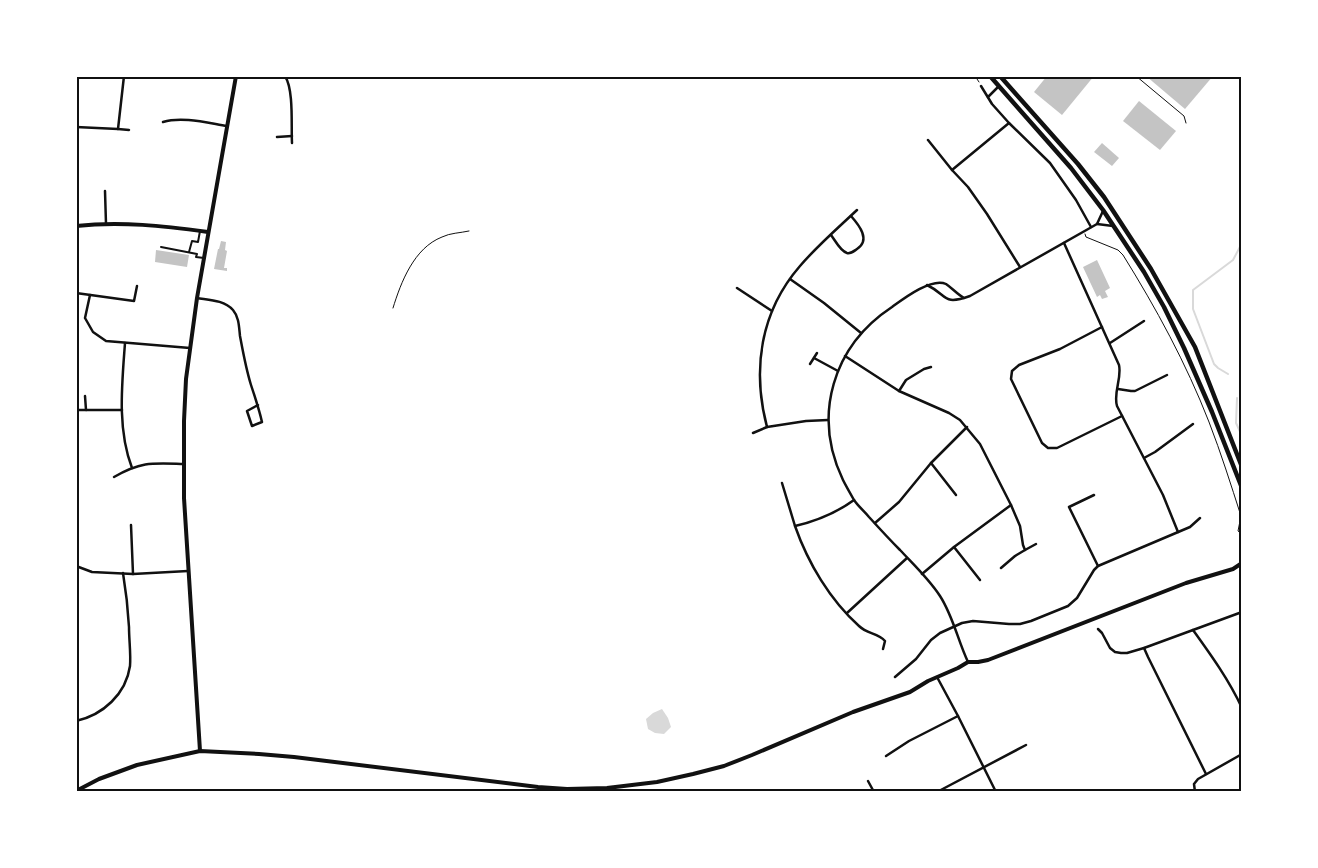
<svg xmlns="http://www.w3.org/2000/svg" width="1318" height="868" viewBox="0 0 1318 868" font-family="'Fira Sans Condensed',sans-serif">
	<style>
		.water { fill: #d9d9d9 }
		.lines { fill: none; stroke-linecap: round; stroke-linejoin: round }
		.stream { stroke: #d9d9d9; stroke-width: 2 }
		.building { fill: #c4c4c4 }
		.path { stroke: #111; stroke-width: 1 }
		.service { stroke: #111; stroke-width: 1 }
		.pedestrian { stroke: #111; stroke-width: 2 }
		.minor { stroke: #111; stroke-width: 2.5 }
		.tertiary { stroke: #111; stroke-width: 4 }
		.primary { stroke: #111; stroke-width: 4.5 }
		.neatline { fill: none; stroke: #111; stroke-width: 2 }
	</style>
	<rect width="100%" height="100%" fill="#fff"/>
	<polygon class="water" points="662,709 668,718 671,727 664,734 655,733 648,729 646,719 653,713"/>
	<g class="lines">
		<g class="stream">
			<polyline points="1228,374 1218,368 1214,364 1193,309 1193,290 1233,260 1242,243"/>
			<polyline points="1237,398 1236,423 1242,436"/>
		</g>
	</g>
	<g class="building">
		<polygon points="1047,76 1094,76 1062,115 1034,92"/>
		<polygon points="1146,76 1213,76 1185,109"/>
		<polygon points="1139,101 1176,131 1160,150 1123,121"/>
		<polygon points="1102,143 1119,158 1112,166 1094,152"/>
		<polygon points="221,241 226,242 225,250 227,251 224,268 227,268 227,271 214,269 218,249 219,249"/>
		<polygon points="156,250 189,255 187,267 155,262"/>
		<polygon points="1097,260 1110,288 1105,291 1108,297 1102,299 1100,295 1097,297 1083,267"/>
	</g>
	<g class="lines">
		<g class="path">
			<polyline points="975,76 979,82"/>
			<path d="M1085,234L1086,237L1118,250L1123,255C1156,308 1186,363 1209,422C1221,453 1231,485 1241,516L1238,531L1242,534"/>
			<path d="M393,308C401,282 414,248 442,237C450,233 460,233 469,231"/>
		</g>
		<polyline class="service" points="1136,76 1184,116 1186,123"/>
		<g class="pedestrian">
			<polyline points="161,247 197,254 196,257 204,258"/>
			<polyline points="189,252 192,241 198,242 200,231"/>
		</g>
		<g class="minor">
			<path d="M285,76C294,90 291,126 292,143"/>
			<polyline points="981,86 992,104 1009,123 1050,163 1076,200 1091,227"/>
			<polyline points="988,97 999,86"/>
			<path d="M163,122C182,116 208,123 227,126"/>
			<polyline points="76,127 118,129 124,76"/>
			<polyline points="118,129 129,130"/>
			<polyline points="277,137 292,136"/>
			<polyline points="928,140 952,170 968,187 987,214 1020,267"/>
			<polyline points="952,170 1009,123"/>
			<polyline points="105,191 106,224"/>
			<polyline points="1097,224 1113,226"/>
			<path d="M831,235C835,240 840,251 847,253C851,254 854,251 857,249C871,240 859,225 851,216"/>
			<path d="M1064,243L1119,365C1122,379 1113,392 1117,406L1163,495L1178,532"/>
			<polyline points="790,279 824,303 861,333"/>
			<path d="M927,285C948,295 942,306 970,296L1097,224L1103,211"/>
			<polyline points="737,288 772,311"/>
			<polyline points="76,293 134,301 137,286"/>
			<polyline points="90,295 85,318 93,332 106,341 190,348"/>
			<path d="M197,298C209,300 224,300 233,310C239,317 239,327 240,336C243,352 246,369 251,385C255,397 259,409 262,422L252,426L247,411L258,405"/>
			<path d="M964,298C957,294 952,288 946,284C932,277 903,299 892,307C833,346 812,415 843,480C846,486 850,493 854,500C858,506 864,511 869,517C879,528 889,539 900,550C914,565 929,579 940,596C953,616 958,641 968,662"/>
			<polyline points="1102,327 1060,349 1019,365 1012,371 1011,379 1042,443 1048,448 1057,448 1122,416"/>
			<path d="M125,343C122,384 117,429 132,468"/>
			<polyline points="1110,343 1144,321"/>
			<polyline points="845,356 899,391 949,413 960,420 980,444 1011,505 1020,526 1023,545 1025,550 1015,556 1001,568"/>
			<polyline points="814,358 838,371"/>
			<polyline points="810,364 817,353"/>
			<polyline points="1118,389 1131,391 1135,391 1167,375"/>
			<polyline points="899,391 906,380 924,369 931,367"/>
			<polyline points="85,396 86,410"/>
			<polyline points="77,410 122,410"/>
			<path d="M828,420L806,421L767,427C752,370 760,312 800,266C817,246 838,228 857,210"/>
			<polyline points="753,433 767,427"/>
			<polyline points="1144,458 1155,452 1193,424"/>
			<polyline points="931,463 956,495"/>
			<path d="M114,477C142,461 153,463 184,464"/>
			<path d="M782,483L795,526C817,521 836,513 854,500"/>
			<polyline points="1094,495 1069,507 1098,566"/>
			<polyline points="875,523 899,502 931,463 967,427"/>
			<polyline points="131,525 133,574"/>
			<path d="M795,526C808,563 830,600 859,626C867,634 878,633 885,641L883,649"/>
			<polyline points="954,547 980,580"/>
			<polyline points="1025,550 1036,544"/>
			<polyline points="76,566 92,572 133,574 188,571"/>
			<polyline points="922,574 954,547 1011,505"/>
			<polyline points="847,613 907,558"/>
			<path d="M1098,629L1102,633L1110,648L1115,652L1121,653H1127L1144,648L1193,630C1211,655 1229,680 1242,708"/>
			<polyline points="1193,630 1242,612"/>
			<polyline points="1144,648 1148,657 1206,774"/>
			<polyline points="895,677 916,659 931,640 940,633 962,623 973,621 1009,624 1020,624 1031,621 1068,606 1077,598 1094,570 1098,566 1190,527 1200,518"/>
			<polyline points="937,677 958,716 996,792"/>
			<path d="M76,721C103,715 126,694 130,666C131,654 129,640 129,627C128,609 126,591 123,573"/>
			<polyline points="886,756 909,741 958,716"/>
			<polyline points="868,781 874,792"/>
			<polyline points="937,792 1026,745"/>
			<polyline points="1195,792 1194,784 1198,779 1242,754"/>
		</g>
		<g class="tertiary">
			<path d="M76,226C121,221 164,226 208,232"/>
			<polyline points="200,751 184,498 184,421 186,379 197,298 236,76"/>
			<polyline points="76,791 99,779 137,765 200,751 259,754 294,757 538,787 567,789 607,788 657,782 693,774 724,766 752,755 853,712 910,692 928,681 958,668 968,662 978,662 988,660 1186,583 1233,569 1242,563"/>
		</g>
		<g class="primary">
			<polyline points="990,76 1071,168 1103,210 1144,272 1164,307 1184,348 1212,412 1242,488"/>
			<polyline points="1000,76 1078,164 1104,197 1151,269 1195,347 1242,467"/>
		</g>
	</g>
	<rect width="1318" height="868" fill="none" stroke="#ffffff" stroke-width="155"/>
	<rect x="78" y="78" width="1162" height="712" class="neatline"/>
</svg>
